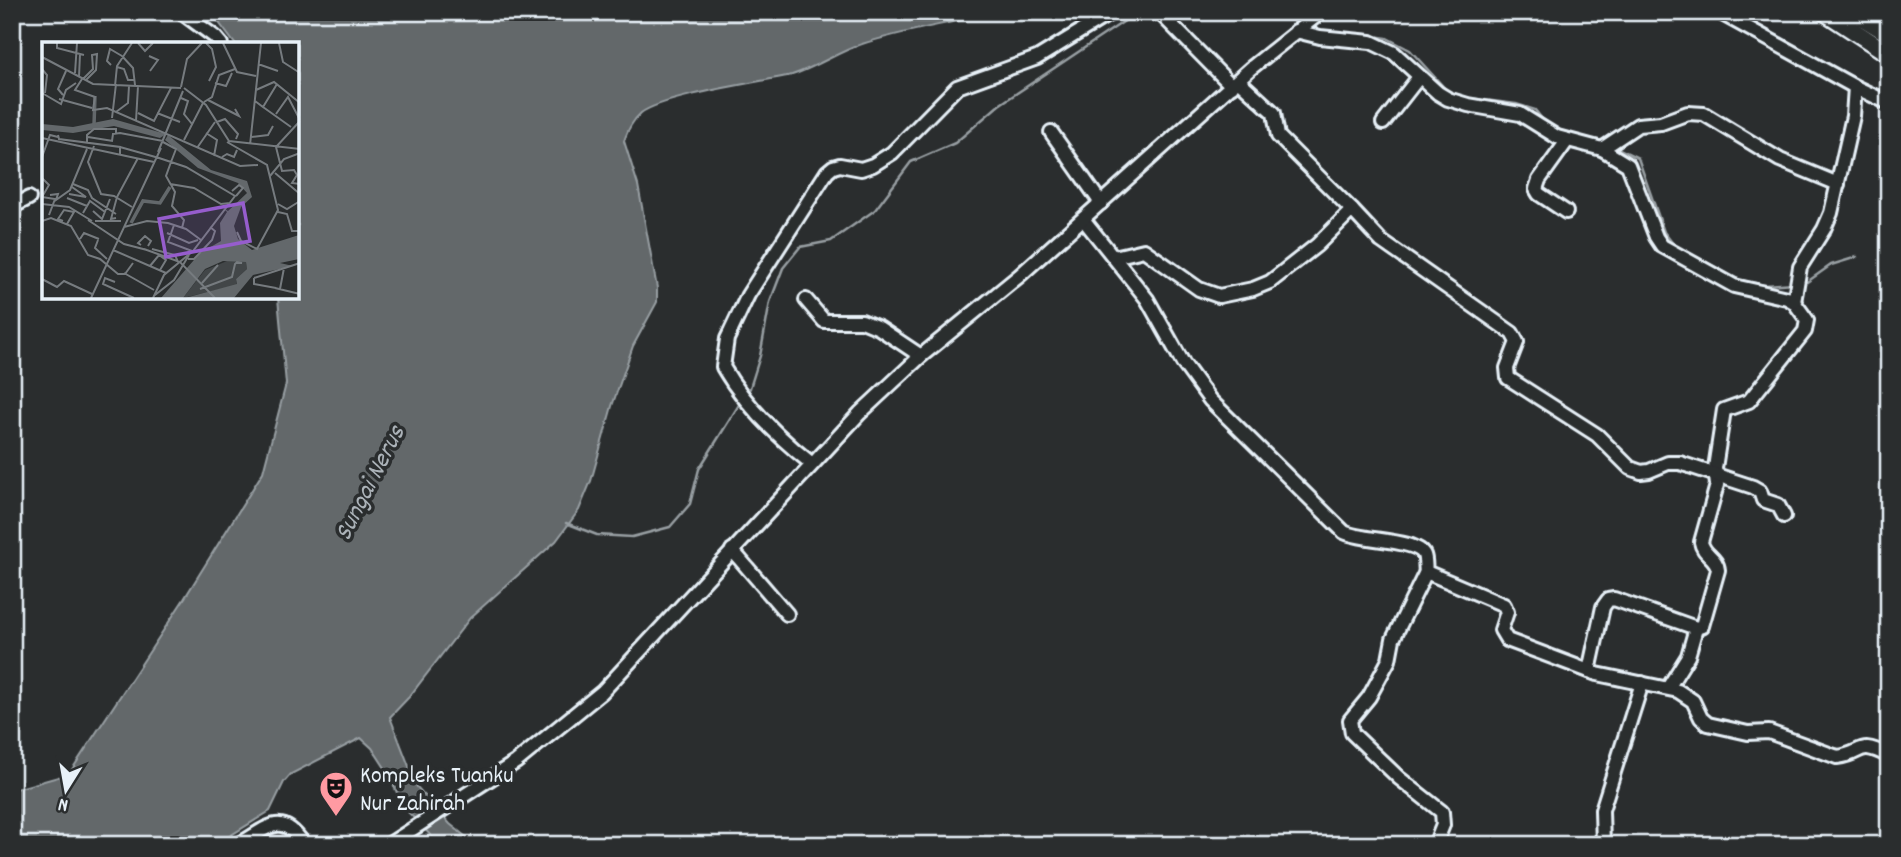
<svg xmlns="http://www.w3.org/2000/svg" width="1901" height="857" viewBox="0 0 1901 857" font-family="Dekko,sans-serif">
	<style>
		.water { fill: #63686b; stroke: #989fa3; stroke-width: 2 }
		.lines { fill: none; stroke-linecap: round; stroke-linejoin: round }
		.stream { stroke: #989fa3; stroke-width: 2.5 }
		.minor-casing { stroke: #e8f1f8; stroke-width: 18 }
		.major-casing { stroke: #e8f1f8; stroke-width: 21 }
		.minor { stroke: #2a2d2e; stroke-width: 12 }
		.major { stroke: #2a2d2e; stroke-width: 16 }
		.labels { text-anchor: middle; stroke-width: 7; stroke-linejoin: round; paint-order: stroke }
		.poi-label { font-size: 24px; fill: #e8f1f8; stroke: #2a2d2e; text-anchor: start }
		.water-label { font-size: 26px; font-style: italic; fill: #acb3b9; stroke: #2a2d2e }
		.inset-river { fill: none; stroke: #63686b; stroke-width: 3.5 }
		.inset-road { fill: none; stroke: #767b7f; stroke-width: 2 }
		.view { fill: #965dcd; fill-opacity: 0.15; stroke: #965dcd; stroke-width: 3.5 }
		.inset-edge { fill: none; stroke: #e8f1f8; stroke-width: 3.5 }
	</style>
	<rect width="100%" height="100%" fill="#2a2d2e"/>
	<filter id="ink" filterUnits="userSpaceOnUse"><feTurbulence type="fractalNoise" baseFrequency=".0143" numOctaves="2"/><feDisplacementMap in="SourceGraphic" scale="14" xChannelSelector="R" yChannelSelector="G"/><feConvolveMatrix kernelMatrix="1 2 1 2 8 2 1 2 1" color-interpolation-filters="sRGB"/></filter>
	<g filter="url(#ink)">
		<path class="water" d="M211,12H994C950,24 905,30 862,44C838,52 817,67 792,75C760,82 663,96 641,113C632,121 628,130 624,141L638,185L657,288V302L633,346L612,406L591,481L579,510L556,541L470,618L409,697L390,717L417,787L450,824L466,837L454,845H440L404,808L387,771L372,748L361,738L291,774L284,782L270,811L215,845H12V790L69,774L184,599L263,472L286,384L278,298H298V44H235Z"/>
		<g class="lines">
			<g class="stream">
				<polyline points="1345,32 1387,38 1410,50 1451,95"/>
				<polyline points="1461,97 1516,104 1535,110 1547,125"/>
				<polyline points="1573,135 1604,142"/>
				<polyline points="1613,146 1638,158 1664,232 1674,245 1740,280 1765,285 1794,283"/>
				<polyline points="1801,282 1807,282 1831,265 1857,257"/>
				<polyline points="746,394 750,388 760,356 770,302 783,268 800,247 831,241 875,210 911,162 955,143 999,105 1138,12"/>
				<polyline points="566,523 597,535 632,537 670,527 690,504 699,469 742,400"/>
			</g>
			<defs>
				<g id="minor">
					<polyline points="181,12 215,37 221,44"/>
					<polyline points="1159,12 1232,86"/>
					<polyline points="1719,12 1855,87 1889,103"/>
					<path d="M1296,31L1320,37L1371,42L1394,53L1438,93L1448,99L1468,105L1520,114L1557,137L1602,149L1628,165L1656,237L1662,246L1734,286L1787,298L1794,302L1807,320L1805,331L1749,401L1724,410L1715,468L1717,485L1701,542C1703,555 1717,557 1718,570L1702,626L1696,628L1614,599L1608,600L1603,607L1589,671"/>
					<polyline points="1238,80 1274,113 1278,136 1352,210"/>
					<polyline points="1383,123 1419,77"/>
					<polyline points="1051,132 1101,203"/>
					<polyline points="1602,149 1638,125 1661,123 1688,113 1704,114 1780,160 1838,184"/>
					<polyline points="12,207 29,198"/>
					<polyline points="1566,212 1539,194 1536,189 1539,180 1567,141"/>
					<path d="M1083,219L1147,299L1183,363L1210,400L1344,532C1360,541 1418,539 1424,555C1426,560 1425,567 1426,572L1504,605L1507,612L1501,630L1507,640L1597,674L1678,691L1693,701L1701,718L1708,724L1748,733L1769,732L1837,757C1866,754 1855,739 1889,756"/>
					<polyline points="1114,257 1144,250 1199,289 1219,296 1253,289 1270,282 1317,245 1352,210 1381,241 1512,333 1517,342 1507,368 1508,378 1597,435 1630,468 1641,472 1649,471 1668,463 1680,463 1753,487 1760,491 1763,500 1778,505 1784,516"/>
					<polyline points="806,300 824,321 862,321 879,328 921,356"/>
					<polyline points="1794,302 1800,267 1824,229 1831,213 1853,116 1855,87"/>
					<path d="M812,464C778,437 745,405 723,367L727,339L748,295L827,172L833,167L840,165L861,169L873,165L892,153L957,87L1037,58L1112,12"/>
					<polyline points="732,550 787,614"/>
					<polyline points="1426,572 1393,639 1389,660 1369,697 1350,720 1352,733 1399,778 1442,812 1443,825 1435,845"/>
					<polyline points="1668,688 1688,656 1696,628"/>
					<path d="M238,845C267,829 281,809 304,845"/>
					<polyline points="388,845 516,762 602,692 860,413 921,356 1019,276 1251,68 1321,12"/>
					<polyline points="1603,845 1602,810 1642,683"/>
				</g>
				<g id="major">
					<polyline points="1825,12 1889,54"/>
					<polyline points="1853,12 1889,34"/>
				</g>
			</defs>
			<use href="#minor" class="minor-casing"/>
			<use href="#major" class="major-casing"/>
			<use href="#minor" class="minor"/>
			<use href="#major" class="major"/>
		</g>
	</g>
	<defs>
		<symbol id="theatre-pin" viewBox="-11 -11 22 30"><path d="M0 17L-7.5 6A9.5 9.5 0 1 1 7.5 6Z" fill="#ff9aa2" stroke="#2a2d2e"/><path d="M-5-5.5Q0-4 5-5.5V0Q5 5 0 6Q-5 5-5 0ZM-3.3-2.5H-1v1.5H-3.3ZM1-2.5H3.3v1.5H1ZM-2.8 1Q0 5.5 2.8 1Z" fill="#111"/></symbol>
	</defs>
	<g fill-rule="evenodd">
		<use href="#theatre-pin" x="317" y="769" width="38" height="52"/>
	</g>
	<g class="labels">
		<g class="poi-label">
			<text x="360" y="782">Kompleks Tuanku<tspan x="360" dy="28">Nur Zahirah</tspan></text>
		</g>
		<g class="water-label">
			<text transform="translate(368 482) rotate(-63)" y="9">Sungai Nerus</text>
		</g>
	</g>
	<g transform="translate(42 42)">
		<rect width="257" height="257" fill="#2a2d2e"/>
		<path d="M190,217L204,220L205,227L194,237L195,243L141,256L163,228Z" fill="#424648"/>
		<path d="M71,77L124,92L118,96L72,84L31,91L0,88V82L31,85ZM126,93L169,128L205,139L210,155L199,165L192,184L196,197L210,208L257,193V217L238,221L251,224L211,233L192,256H143L195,242L194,237L205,227L204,220L181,219L163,227L141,256H119L158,211L179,199L178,181L185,170L181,166L186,169L205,151L196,141L156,126L123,98Z" fill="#63686b"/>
		<path class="inset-river" d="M52,83L53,54M89,181L101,159L118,161L128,145"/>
		<path class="inset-road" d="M15,1V6L42,13M96,1L103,9L111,1M164,1L170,7L174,25L167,39M181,1L195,30L214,34M237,1L241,20L258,31M80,14L91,26L93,43M107,14L116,18L108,29M0,15L51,42L139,46M216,22L236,29M69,23L65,19L68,7L80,14M75,25L82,27L86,38H93M0,27L5,33L3,51M33,31L35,1M37,35L38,12M40,37L33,48L53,55L51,68L65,66L198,124L216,123M41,37L51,27L50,13L55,12L54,28L44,38M173,41L184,44L190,31M73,44L75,24L90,1M139,45L145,17L160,1M142,46L164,63L187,99L258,107M214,48L232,40L258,61M0,51L19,62L24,48L34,41M21,53L16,47L24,29M139,56L146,59L142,72L150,82M17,57L50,66M166,58L197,74L193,67M213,59L221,65L235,42M162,60L170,55L177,33L193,27M221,65L249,85M74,70L86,61L87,44M96,71L112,79L129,46M115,71L138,80M234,72L246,55L258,78M70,76L74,42M94,79L96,44M175,80L183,77L196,92L194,97M164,91L175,98L172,114M16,93L17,97L78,105V112M46,95L71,99M209,95L226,93L231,84M0,96L112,120M142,98L161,61M70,99L71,92L78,91L121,99M121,100L134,107L129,120M185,100L225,123L236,168L215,207L199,199L195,190M45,102V93L52,87H74V91M208,103L219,1M52,104L46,120L59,152L72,154L90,165M78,105L117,116M234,105L240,129L252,128L255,133L250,141L258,142M234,105L258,79M155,106L173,80M116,110L141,49M0,115L8,93L16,95M180,115L185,112L192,115L195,108M129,120L124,134L133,150L130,164L142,178L140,186M233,131L258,152M228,134L242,117L258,111M0,136L7,143L0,155M31,142L46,148L50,156L74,172M128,142L152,146L179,162L188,161M190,149L197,143L201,146L194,154M27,152L44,155L30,145M8,153L16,152L14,158L28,148L45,107M0,155L13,157L7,173M25,156L45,164M0,162L27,165L50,179M236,162L245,167L258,159M51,169L60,177L68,157M236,170L245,172L250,189H258M41,171L48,159L63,170M74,176L69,177L75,155L96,116M46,178L82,202L105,208M0,179L9,176L29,184L46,213L58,217L76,232H83L91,221M21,179L16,177L22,168L32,170L25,182M53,179H79M132,183L126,200L150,209M82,185L105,179L126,181L144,187L159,198M125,191L147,201L156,198M38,197L42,191L57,197M56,198L53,206L65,217M99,203L96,201L103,194L109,199L106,204M102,207L138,220L173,256M110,207L133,213L136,220M71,208L124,231M146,217H152L170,198L173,189L168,185M108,224L117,213L124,218L118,228M82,231L112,248M212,236L258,221M212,236V242L234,246M0,237L15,245L22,239L50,252M73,240L63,236L61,242L92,256M160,241L176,223M233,246L258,252M158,247L190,235L193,222L195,220L200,221H194M238,247L242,226M113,253L132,238L147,213M49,256L119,106M111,256L122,233L151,209L193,154L144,125L114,115"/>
		<path class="view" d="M201,161L208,199L124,215L117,177Z"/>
		<rect width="257" height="257" class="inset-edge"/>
	</g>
	<rect width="1901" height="857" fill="none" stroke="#2a2d2e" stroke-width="42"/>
	<rect x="21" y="21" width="1859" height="815" fill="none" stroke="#e8f1f8" stroke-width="2.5" filter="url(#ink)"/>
	<g transform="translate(66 790) rotate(191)" stroke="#2a2d2e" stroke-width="5" paint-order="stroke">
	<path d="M0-5L12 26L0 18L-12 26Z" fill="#e8f1f8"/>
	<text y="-10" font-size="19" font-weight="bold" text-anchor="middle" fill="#e8f1f8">N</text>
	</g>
</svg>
